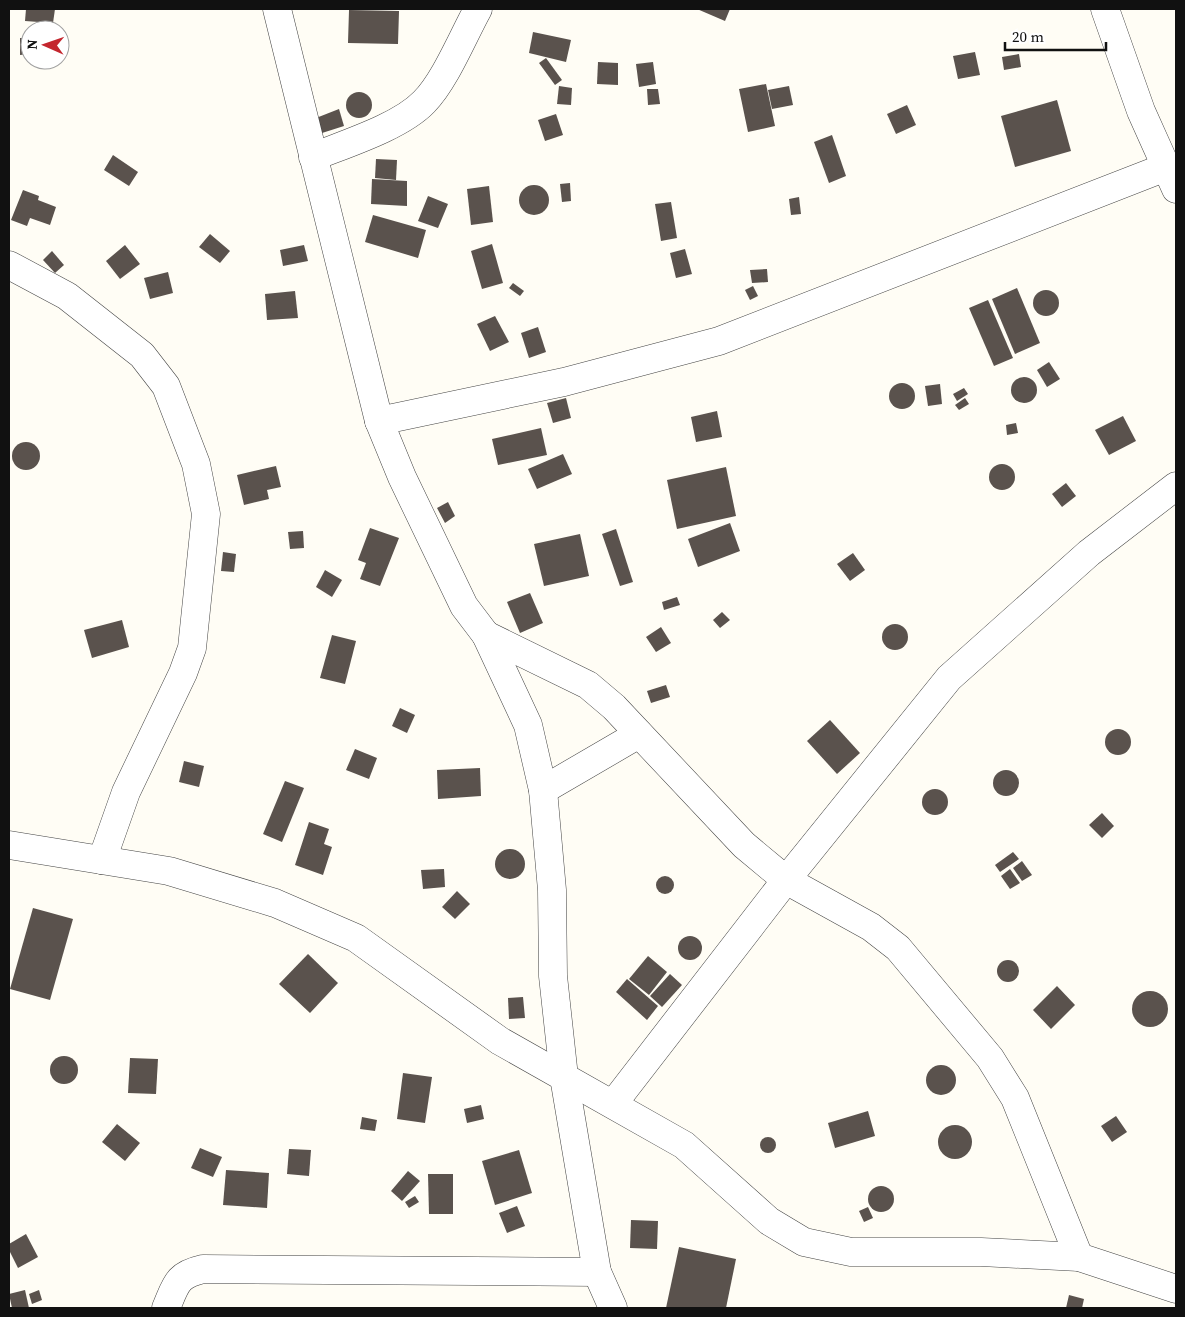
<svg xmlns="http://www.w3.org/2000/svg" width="1185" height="1317" viewBox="0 0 1185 1317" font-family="'Source Serif 4',serif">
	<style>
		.building { fill: #5a524d }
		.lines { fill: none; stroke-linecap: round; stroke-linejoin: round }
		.minor-casing { stroke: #444; stroke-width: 29 }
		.minor { stroke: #fff; stroke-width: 28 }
	</style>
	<rect width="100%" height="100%" fill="#fffdf5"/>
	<g class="building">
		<polygon points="26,9 55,9 53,23 25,21"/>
		<polygon points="697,9 730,9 725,21"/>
		<polygon points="349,10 399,11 398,44 348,43"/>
		<polygon points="533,32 571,40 566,62 529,53"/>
		<polygon points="20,38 30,38 30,54 20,55"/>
		<polygon points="975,52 980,75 958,79 953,56"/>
		<polygon points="1019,54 1021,67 1004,70 1002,57"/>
		<polygon points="546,58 562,80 555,85 539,63"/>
		<polygon points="598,62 618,63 618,85 597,84"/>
		<polygon points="653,62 656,84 639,87 636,64"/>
		<polygon points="766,84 775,126 748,132 739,89"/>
		<polygon points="559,86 572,88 571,105 557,104"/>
		<polygon points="789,86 793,105 772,109 768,90"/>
		<polygon points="647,89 658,89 660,104 648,105"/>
		<circle cx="359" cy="105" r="13"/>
		<polygon points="1057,100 1071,151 1015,167 1001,116"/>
		<polygon points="907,105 916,125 896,134 887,114"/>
		<polygon points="339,109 344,126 322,133 316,118"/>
		<polygon points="556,114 563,135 545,141 538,120"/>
		<polygon points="832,135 846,176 829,183 814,142"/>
		<polygon points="113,155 138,172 129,186 104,170"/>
		<polygon points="376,159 397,160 396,180 375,178"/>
		<polygon points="372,179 407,181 407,206 371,204"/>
		<polygon points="570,183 571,201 562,202 560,184"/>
		<circle cx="534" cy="200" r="15"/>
		<polygon points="489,186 493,222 471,225 467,189"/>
		<polygon points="23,190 39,196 38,200 56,207 50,225 30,218 27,226 11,220"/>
		<polygon points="428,196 448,204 438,228 418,221"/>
		<polygon points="799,197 801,214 791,215 789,199"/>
		<polygon points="671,202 677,238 661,241 655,204"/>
		<polygon points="373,215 426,230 418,258 365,242"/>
		<polygon points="210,234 230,251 220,263 199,247"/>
		<polygon points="492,244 503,283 482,289 471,251"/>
		<polygon points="125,245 140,264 120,279 106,261"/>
		<polygon points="304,245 308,261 283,266 280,250"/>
		<polygon points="685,249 692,274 676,278 670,253"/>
		<polygon points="52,251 64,265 55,273 43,260"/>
		<polygon points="767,269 768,282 752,283 750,270"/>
		<polygon points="168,272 173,293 150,299 144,278"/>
		<polygon points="513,283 524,291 520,296 509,288"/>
		<polygon points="753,286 758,296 750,300 745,290"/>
		<polygon points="1017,288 1040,343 1015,354 992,299"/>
		<circle cx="1046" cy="303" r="13"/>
		<polygon points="295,291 298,318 267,320 265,294"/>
		<polygon points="988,300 1013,358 994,366 969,308"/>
		<polygon points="495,316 509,342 490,351 477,324"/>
		<polygon points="538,327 546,352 529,358 521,333"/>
		<polygon points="1049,362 1060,379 1047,387 1037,370"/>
		<circle cx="1024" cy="390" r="13"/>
		<circle cx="902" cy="396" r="13"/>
		<polygon points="940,384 942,404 928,406 925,386"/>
		<polygon points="964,388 968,394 957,401 953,394"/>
		<polygon points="566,398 571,418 553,423 547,403"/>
		<polygon points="965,398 969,404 959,410 955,405"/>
		<polygon points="717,411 722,437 696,442 691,417"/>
		<polygon points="1123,416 1136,441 1109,455 1095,430"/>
		<polygon points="1016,423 1018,433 1007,435 1006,425"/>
		<polygon points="541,428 547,455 498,465 492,439"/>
		<circle cx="26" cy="456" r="14"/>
		<polygon points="563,454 572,474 537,489 528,469"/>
		<circle cx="1002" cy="477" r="13"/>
		<polygon points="276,466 281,487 267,490 269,499 244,505 237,475"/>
		<polygon points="726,467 736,516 677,529 667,480"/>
		<polygon points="1066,483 1076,496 1062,507 1052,494"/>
		<polygon points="448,502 455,516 445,523 437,508"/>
		<polygon points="730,523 740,551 698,567 688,539"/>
		<polygon points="370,528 399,538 380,586 360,579 366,563 358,560"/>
		<polygon points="616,529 633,582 620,586 602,534"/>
		<polygon points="303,531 304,548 290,549 288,532"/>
		<polygon points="580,534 589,576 544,586 534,544"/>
		<polygon points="223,552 236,554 234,572 221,571"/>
		<polygon points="853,553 865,570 850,581 837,564"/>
		<polygon points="325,570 342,580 332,597 316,587"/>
		<polygon points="530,593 543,623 520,633 507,602"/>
		<polygon points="677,597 680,605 664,610 662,602"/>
		<polygon points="722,612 730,620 720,628 713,620"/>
		<polygon points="122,620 129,647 92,658 84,630"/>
		<circle cx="895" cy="637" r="13"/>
		<polygon points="661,627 671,643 656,652 646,637"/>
		<polygon points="332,635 356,641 345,684 320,678"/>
		<polygon points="666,685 670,697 651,703 647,691"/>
		<polygon points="400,708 415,715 407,733 392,726"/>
		<polygon points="830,720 860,753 837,774 807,741"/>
		<circle cx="1118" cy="742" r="13"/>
		<polygon points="355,749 377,758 369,779 346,770"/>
		<polygon points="184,761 204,766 199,787 179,782"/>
		<polygon points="480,768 481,796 438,799 437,770"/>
		<circle cx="1006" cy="783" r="13"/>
		<polygon points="285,781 304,788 282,842 263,834"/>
		<circle cx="935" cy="802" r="13"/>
		<polygon points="1102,813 1114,826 1102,838 1089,825"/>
		<polygon points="309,822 329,829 324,844 332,847 323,875 295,865"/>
		<circle cx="510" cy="864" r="15"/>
		<polygon points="1013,852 1019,859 1000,872 995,865"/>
		<polygon points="1022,861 1032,875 1022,881 1013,868"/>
		<polygon points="444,869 445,887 423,889 421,870"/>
		<polygon points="1010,869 1020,883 1010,889 1001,876"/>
		<circle cx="665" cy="885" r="9"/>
		<polygon points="457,891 470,904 455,919 442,907"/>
		<polygon points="33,908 73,919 50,1000 10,989"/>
		<circle cx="690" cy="948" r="12"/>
		<polygon points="308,954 338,983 310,1013 279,984"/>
		<polygon points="648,956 667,972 649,995 629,979"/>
		<circle cx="1008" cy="971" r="11"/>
		<polygon points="670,974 682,985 662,1007 650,996"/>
		<polygon points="627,979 658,1006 647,1020 616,992"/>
		<polygon points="1057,986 1075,1005 1051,1029 1033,1010"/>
		<circle cx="1150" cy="1009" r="18"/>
		<polygon points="523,997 525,1018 509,1019 508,998"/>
		<circle cx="64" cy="1070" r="14"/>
		<polygon points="130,1058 158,1059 156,1094 128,1093"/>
		<circle cx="941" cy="1080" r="15"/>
		<polygon points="403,1073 432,1077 425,1123 397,1119"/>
		<polygon points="481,1105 484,1119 467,1123 464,1109"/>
		<polygon points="868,1111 875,1136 835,1148 828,1123"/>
		<polygon points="1116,1116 1127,1132 1112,1142 1101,1126"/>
		<polygon points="362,1117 377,1120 375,1131 360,1129"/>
		<polygon points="117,1124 140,1143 125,1161 102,1142"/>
		<circle cx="955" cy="1142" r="17"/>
		<circle cx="768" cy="1145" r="8"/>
		<polygon points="200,1148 222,1157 213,1177 191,1168"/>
		<polygon points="289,1149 311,1150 309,1176 287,1174"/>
		<polygon points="519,1150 532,1193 495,1205 482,1161"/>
		<polygon points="226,1170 269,1173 267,1208 223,1205"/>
		<polygon points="408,1171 420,1181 402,1201 391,1191"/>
		<polygon points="428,1174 453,1174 453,1214 429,1214"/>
		<circle cx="881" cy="1199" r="13"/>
		<polygon points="415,1196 419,1202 409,1208 405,1202"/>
		<polygon points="517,1206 525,1226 507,1233 499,1213"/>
		<polygon points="868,1207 873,1218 864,1222 859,1211"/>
		<polygon points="631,1220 658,1221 657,1249 630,1248"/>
		<polygon points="26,1234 38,1257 18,1268 9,1250 9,1244"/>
		<polygon points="679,1247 736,1259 726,1308 666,1308"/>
		<polygon points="25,1290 29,1308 12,1308 9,1294"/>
		<polygon points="39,1290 42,1300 32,1304 29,1294"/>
		<polygon points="1069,1295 1084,1299 1082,1308 1066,1308"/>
	</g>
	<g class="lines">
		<defs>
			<g id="minor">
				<polyline points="277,9 379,421 402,477 464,606 486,635 528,725 543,790 552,890 553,976 564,1077 597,1272 613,1308"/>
				<polyline points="1105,9 1141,111 1176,189"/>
				<path d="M313,157C345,144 400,127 424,102C445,81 463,36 478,9"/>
				<polyline points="9,265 67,296 142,355 166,386 196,464 206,514 192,648 183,673 126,792 102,860"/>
				<polyline points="379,421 564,382 719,341 1166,167"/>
				<polyline points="486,635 588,685 614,707 744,845 786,880 871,927 898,948 990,1058 1015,1098 1079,1257"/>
				<polyline points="543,790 639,734"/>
				<polyline points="9,845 169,871 275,903 356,938 500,1041 684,1145 769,1221 804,1242 851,1252 981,1252 1079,1257 1176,1289"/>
				<polyline points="613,1104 786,880 949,678 1089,553 1176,486"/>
				<path d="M166,1308C176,1285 176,1275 203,1269L597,1272"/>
			</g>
		</defs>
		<use href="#minor" class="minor-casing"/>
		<use href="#minor" class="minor"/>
	</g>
	<rect width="1185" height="1317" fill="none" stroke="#111111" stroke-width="20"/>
	<g transform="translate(45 45) rotate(272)"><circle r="24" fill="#ffffff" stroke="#a0a0a0"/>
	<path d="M0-4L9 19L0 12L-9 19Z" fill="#c4262e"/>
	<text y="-8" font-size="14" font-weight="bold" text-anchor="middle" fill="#111111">N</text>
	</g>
	<path d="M1005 42v8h101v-8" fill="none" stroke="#111111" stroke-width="2.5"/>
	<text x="1012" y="42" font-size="15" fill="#111111" stroke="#ffffff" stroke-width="4" paint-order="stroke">20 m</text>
</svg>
